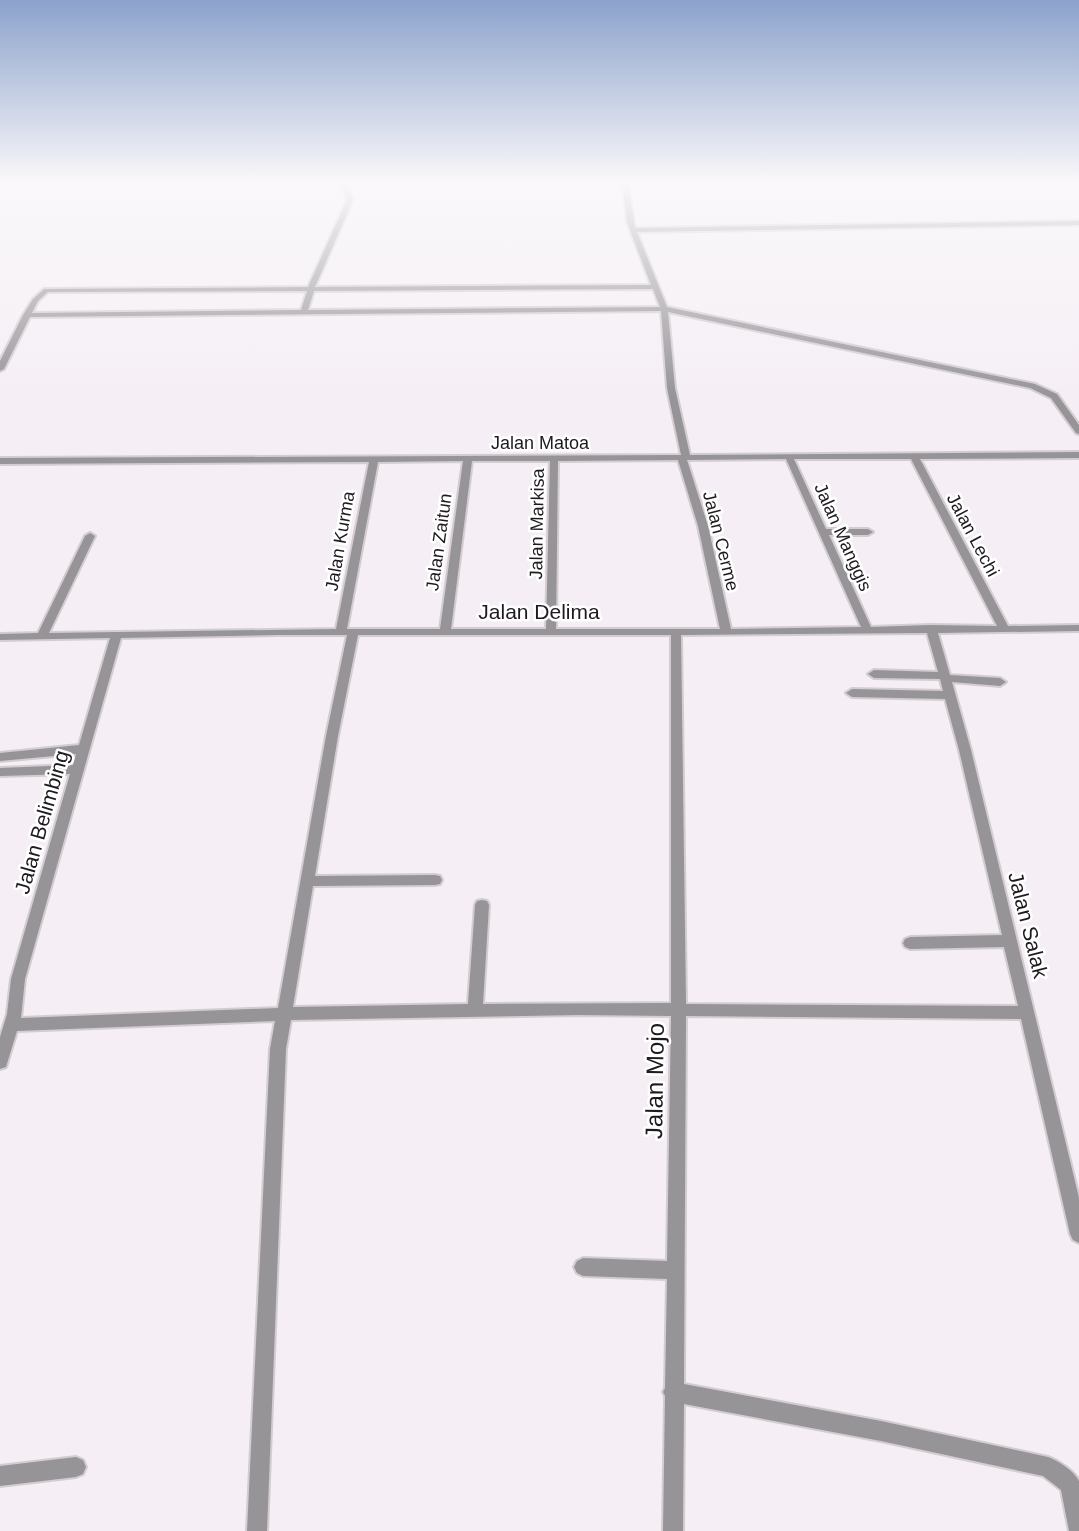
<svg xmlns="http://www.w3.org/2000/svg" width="1079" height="1531" viewBox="0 0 1079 1531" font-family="Helvetica,sans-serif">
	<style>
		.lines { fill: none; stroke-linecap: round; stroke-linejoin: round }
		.minor-casing { stroke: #d3cdd3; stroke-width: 4 }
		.minor { fill: #969496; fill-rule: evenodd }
		.labels { text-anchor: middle; stroke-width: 5; stroke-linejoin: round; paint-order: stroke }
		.far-street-label { font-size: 18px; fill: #1e1b1e; stroke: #fff }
		.street-label { font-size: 21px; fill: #1e1b1e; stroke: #fff }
		.near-street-label { font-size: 24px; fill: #1e1b1e; stroke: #fff }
	</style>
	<rect width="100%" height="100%" fill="#f5eff5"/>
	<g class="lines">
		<defs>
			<g id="minor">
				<path d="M340,182H346L353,200L315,287L651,285L627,222L622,182H628L635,228L1079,221V225L637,232L667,307L1035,384L1057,394L1079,425V434L1076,433L1051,398L1030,388L668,312L675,388L690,455L1079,452V458L920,459L1008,626L1079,625V631L938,633L950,675L1000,678L1006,682L1000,686L952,682L971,750L1079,1198V1243L1073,1240L1070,1234L1021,1019L686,1016L684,1384L881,1421L1048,1457C1059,1461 1074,1471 1079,1481V1531H1069L1061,1490L1043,1476L881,1441L684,1404L683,1531H663L665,1396L663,1392L665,1388L667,1279L583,1276L577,1273L574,1267L577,1261L583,1258L667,1261L671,1016L578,1015L291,1020L286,1049L267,1531H247L270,1049L275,1021L17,1031L6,1067L0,1069V1037L7,1014L11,979L70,774L0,776V768L73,765L76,754L0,761V753L79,745L110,638L0,640V634L38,633L85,536L90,533L95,536L49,633L336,629L369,462L0,464V458L681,455L667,388L661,311L30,317L4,369L0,371V361L23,315L33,299L44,289L308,287L347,200ZM653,289L660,307L308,310L314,291ZM307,291L301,310L32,313L38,301L48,292ZM786,459L861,627L731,629L708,526L687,460ZM794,459H911L997,626L931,625L871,627L829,535H868L873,532L868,529H826ZM678,460L698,526L720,629H556L558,461ZM463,461L440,629H347L378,462ZM472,461H550L546,629H451ZM927,633L938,672L874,670L868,674L874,678L940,679L943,691L852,689L846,693L852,697L945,699L959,750L1002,935L910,937L905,939L903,943L905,947L910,949L1004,947L1018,1006L686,1004L681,635ZM277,635H347L326,736L278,1008L21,1018L25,979L121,638ZM358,635H671V1003L483,1004L489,905L487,901L482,900L477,901L475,905L468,1004L293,1007L313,886L435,885L440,884L442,880L440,876L435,875L315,876L338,736Z"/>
				<polygon points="76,1457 83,1460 86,1467 83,1474 76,1477 0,1486 0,1466"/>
			</g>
		</defs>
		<use href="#minor" class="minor-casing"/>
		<use href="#minor" class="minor"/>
	</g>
	<linearGradient id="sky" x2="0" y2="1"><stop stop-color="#8ca2cc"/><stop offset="0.46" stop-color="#faf8fa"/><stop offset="1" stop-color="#faf8fa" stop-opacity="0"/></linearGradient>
	<rect width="1079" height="397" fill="url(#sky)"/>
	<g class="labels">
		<g class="far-street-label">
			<text x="540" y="449">Jalan Matoa</text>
			<text transform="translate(537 524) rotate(-89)" y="6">Jalan Markisa</text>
			<text transform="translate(973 535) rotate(62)" y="6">Jalan Lechi</text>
			<text transform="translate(843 537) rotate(66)" y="6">Jalan Manggis</text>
			<text transform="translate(340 541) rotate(-80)" y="6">Jalan Kurma</text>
			<text transform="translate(721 541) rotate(76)" y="6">Jalan Cerme</text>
			<text transform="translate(439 542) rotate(-82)" y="6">Jalan Zaitun</text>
		</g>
		<g class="street-label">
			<text x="539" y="619">Jalan Delima</text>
			<text transform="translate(42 822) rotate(-74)" y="7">Jalan Belimbing</text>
			<text transform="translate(1028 925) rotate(76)" y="7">Jalan Salak</text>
		</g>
		<g class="near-street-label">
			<text transform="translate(655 1081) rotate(-89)" y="8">Jalan Mojo</text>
		</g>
	</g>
</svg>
